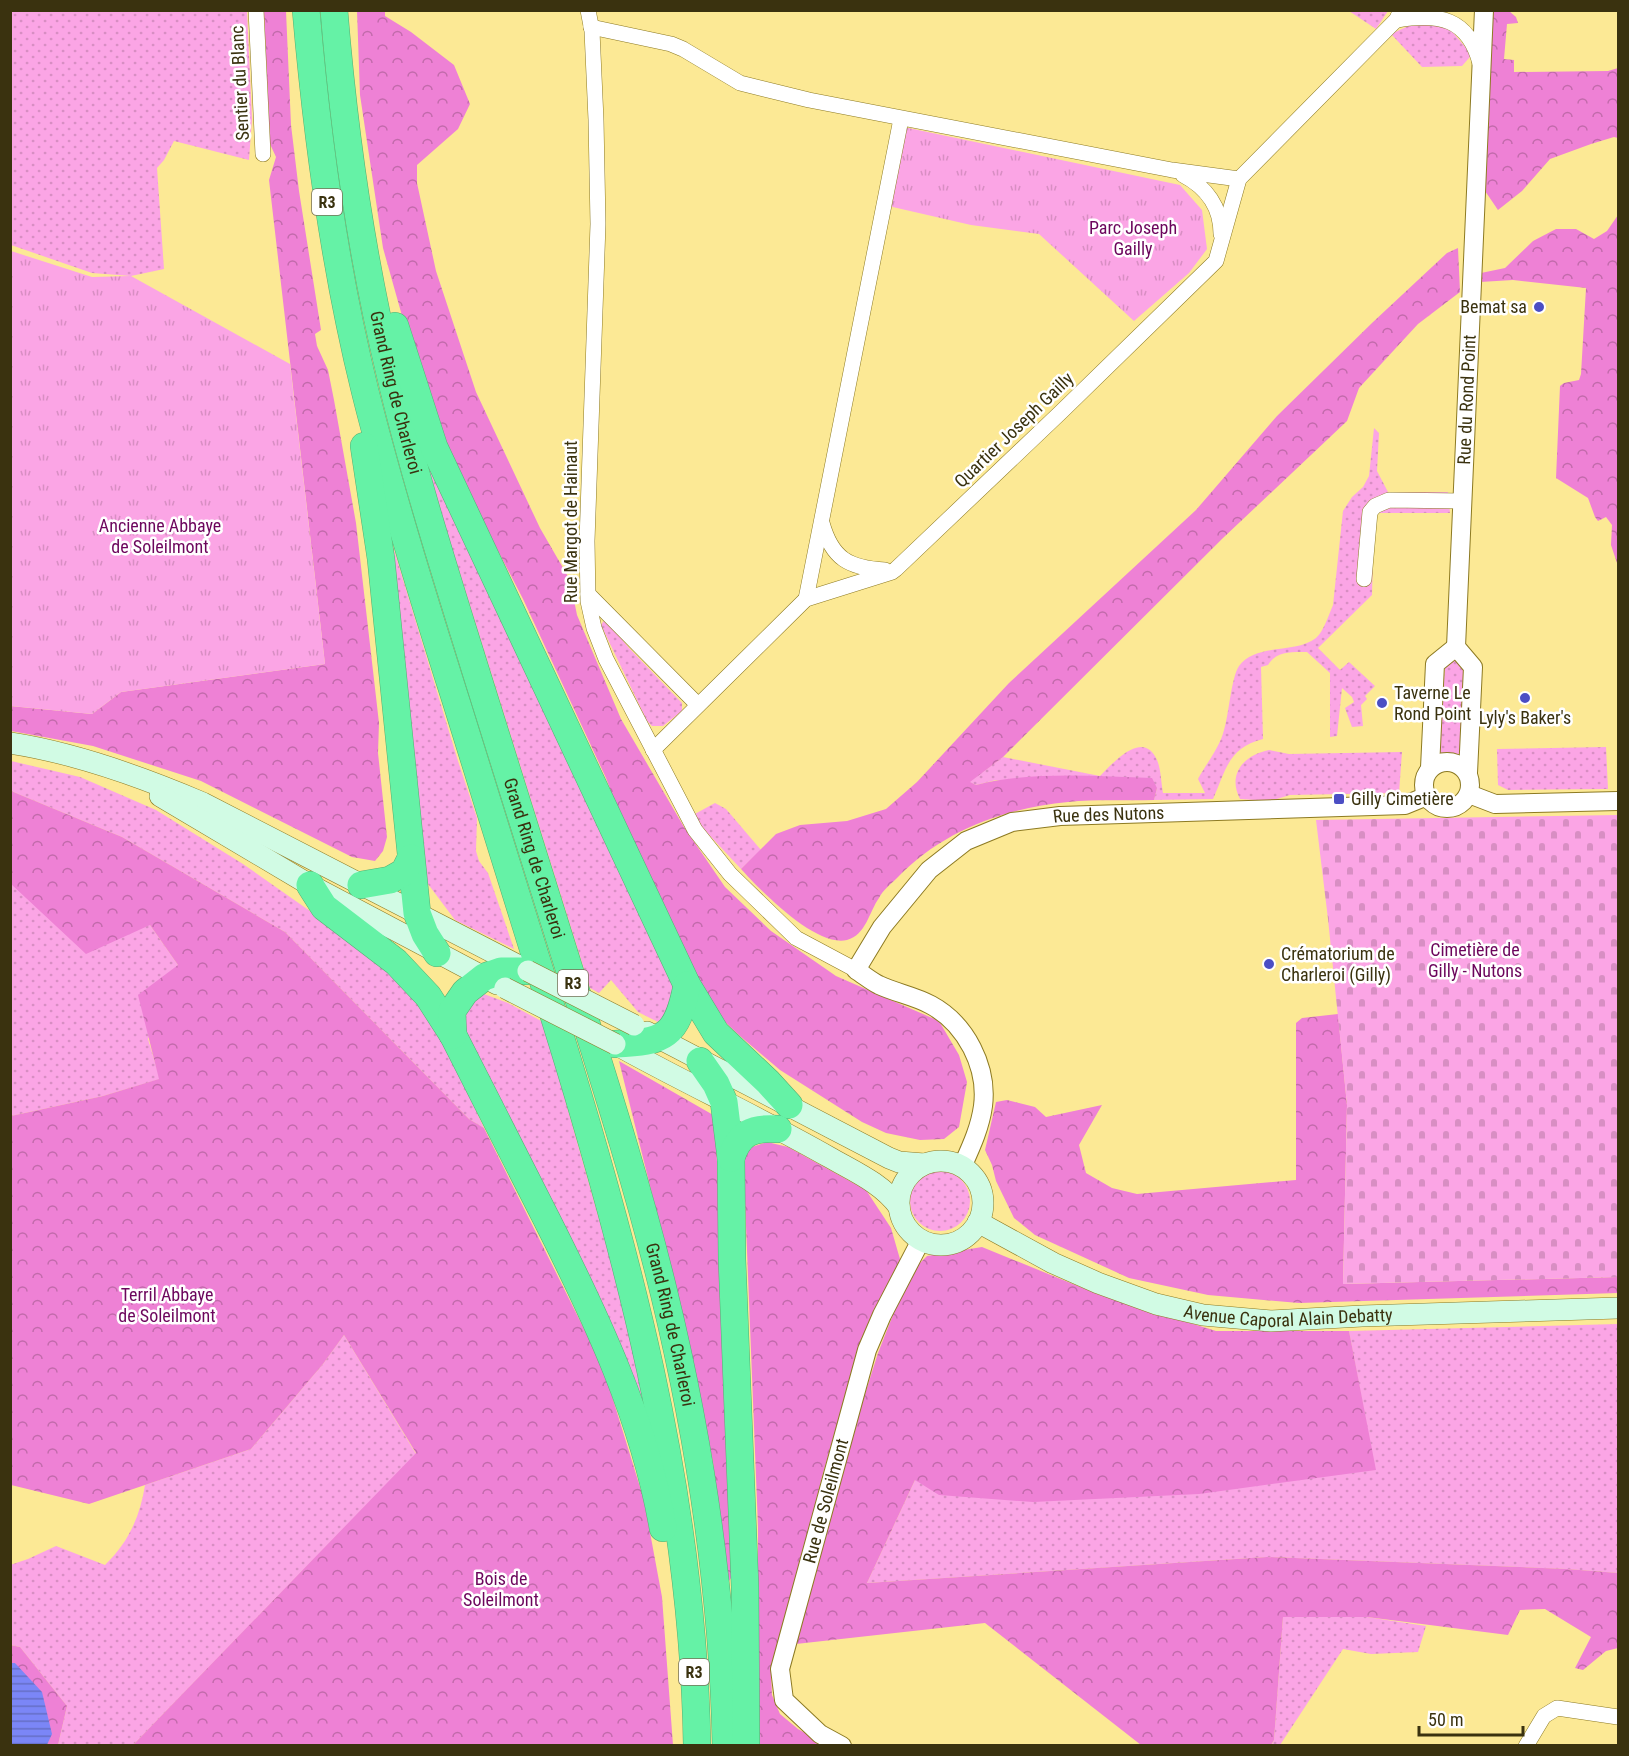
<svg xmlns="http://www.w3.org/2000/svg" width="1629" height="1756" viewBox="0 0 1629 1756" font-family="'Roboto Condensed',sans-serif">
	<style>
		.grass { fill: url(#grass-dots) }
		.forest { fill: url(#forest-crowns) }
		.cemetery { fill: url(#cemetery-stones) }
		.park { fill: url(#park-tufts) }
		.water { fill: url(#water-rules) }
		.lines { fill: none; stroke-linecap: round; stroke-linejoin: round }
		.minor-casing { stroke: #8d7a22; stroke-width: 16 }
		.tertiary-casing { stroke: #8d7a22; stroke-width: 20 }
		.secondary-casing { stroke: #8d7a22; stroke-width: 22 }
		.motorway-casing { stroke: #56af71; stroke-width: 28 }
		.minor { stroke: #fff; stroke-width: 15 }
		.tertiary { stroke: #fff; stroke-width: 18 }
		.secondary { stroke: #d1fbe4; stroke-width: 21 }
		.motorway { stroke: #65f2a6; stroke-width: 27 }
		.secondary-bridge-casing { stroke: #8d7a22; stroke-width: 22; stroke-linecap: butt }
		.secondary-bridge { stroke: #d1fbe4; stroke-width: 21 }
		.poi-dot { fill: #4b4ec4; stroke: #fff; stroke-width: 2 }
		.labels { text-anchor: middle; stroke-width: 5; stroke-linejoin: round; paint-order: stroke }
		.shield { fill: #fff; stroke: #757057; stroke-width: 1.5 }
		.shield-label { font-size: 16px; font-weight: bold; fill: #3a320f }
		.street-label { font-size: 18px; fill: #3a320f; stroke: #fff }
		.park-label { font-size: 18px; fill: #6c055c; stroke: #fff }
		.poi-label { font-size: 18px; fill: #3a320f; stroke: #fff; text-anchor: start }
	</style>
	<defs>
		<pattern id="grass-dots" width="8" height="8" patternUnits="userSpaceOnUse" patternTransform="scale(1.5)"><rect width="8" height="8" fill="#fba5e5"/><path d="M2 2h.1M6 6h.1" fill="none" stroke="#d88ec3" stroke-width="1.8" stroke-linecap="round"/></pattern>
		<pattern id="forest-crowns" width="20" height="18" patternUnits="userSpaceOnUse" patternTransform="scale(1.5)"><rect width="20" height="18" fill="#ee81d5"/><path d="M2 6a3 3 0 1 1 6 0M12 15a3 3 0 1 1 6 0" fill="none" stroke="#c26aab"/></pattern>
		<pattern id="cemetery-stones" width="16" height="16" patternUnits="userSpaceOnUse" patternTransform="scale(1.5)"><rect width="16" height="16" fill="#fba5e5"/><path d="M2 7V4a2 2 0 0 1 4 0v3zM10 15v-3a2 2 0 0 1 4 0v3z" fill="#d88ec3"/></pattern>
		<pattern id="park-tufts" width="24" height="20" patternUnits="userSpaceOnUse" patternTransform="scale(1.5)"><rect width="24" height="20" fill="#fba5e5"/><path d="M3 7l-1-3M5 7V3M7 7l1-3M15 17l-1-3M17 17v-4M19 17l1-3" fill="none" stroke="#d88ec3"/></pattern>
		<pattern id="water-rules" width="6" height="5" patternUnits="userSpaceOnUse" patternTransform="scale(1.5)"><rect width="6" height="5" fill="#7b86f7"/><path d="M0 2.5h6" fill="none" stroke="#666ec6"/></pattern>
	</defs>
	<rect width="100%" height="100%" fill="#fce995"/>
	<g class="grass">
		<polygon points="10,11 247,11 252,119 249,160 174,141 164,160 157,168 164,269 131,276 92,273 11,245"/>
		<polygon points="1349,11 1388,11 1376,29"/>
		<polygon points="1431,21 1450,29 1467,49 1476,50 1462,66 1422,67 1391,34 1415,23"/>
		<path d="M1374,428L1379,433L1377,471L1388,492H1448L1450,513H1374L1372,595L1318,648L1340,670L1349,662L1375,686L1365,696L1367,699L1361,705L1363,726L1352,727L1345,708L1354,702L1352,697L1342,688L1337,736L1330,737V673L1307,652C1291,652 1276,651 1268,665L1261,667L1263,739C1228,748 1226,770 1213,799L1154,800L1157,788L996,780L976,785L969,782L1003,757L1100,776C1113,763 1143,728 1157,760C1161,769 1161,782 1163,793H1205L1198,779C1206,764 1220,747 1224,730C1229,715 1231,678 1239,666C1255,643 1296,654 1316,638C1324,631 1329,614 1333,605L1343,511L1352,497L1363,487L1369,476Z"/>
		<polygon points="423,448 671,973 675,997 660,1023 638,1012 611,980 599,993 590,988 446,529"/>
		<polygon points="381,507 458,761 477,818 476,851 479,861 488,873 514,949 455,920 425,880"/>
		<polygon points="605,619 629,648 682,703 682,711 663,726 652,726 647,721 601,625"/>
		<polygon points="1451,659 1456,659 1463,666 1464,677 1460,755 1438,755 1445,667"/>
		<polygon points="1606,747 1608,789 1508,790 1498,785 1497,749"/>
		<path d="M1269,750L1289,754L1402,752L1399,793L1290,795L1270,801L1240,799C1227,774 1244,755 1269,750Z"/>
		<polygon points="11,761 80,777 156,810 243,864 377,958 418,1002 453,1061 484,1128 469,1119 285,932 122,837 11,791"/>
		<polygon points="715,803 726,809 761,850 741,869 698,823 693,815"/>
		<polygon points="11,884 150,925 178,965 148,1039 160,1079 103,1096 11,1116"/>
		<polygon points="484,994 508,1003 543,1022 624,1307 651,1436 459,1026 460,1010"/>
		<circle cx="940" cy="1201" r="30"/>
		<polygon points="1618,1324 1618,1573 1567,1569 1267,1557 867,1583 915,1480 1375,1470 1349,1331"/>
		<path d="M344,1335L416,1454L133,1745H58L67,1706L20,1647L11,1645L10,1565L28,1559L56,1546L105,1565C128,1543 140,1517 145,1485L251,1449L323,1364Z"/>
		<polygon points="1283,1617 1367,1617 1426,1626 1418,1652 1371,1654 1343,1649 1280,1745 1271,1746 1274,1740"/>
	</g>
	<g class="forest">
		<polygon points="264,11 286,11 291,125 299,191 321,330 315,334 317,346 328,370 334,400 356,523 379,723 378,753 387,837 383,851 375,861 352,857 201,781 93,746 11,731 10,706 92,714 121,692 325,664 269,180 276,157 270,144"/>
		<polygon points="357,11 385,11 385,16 411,32 454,65 470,104 458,129 417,165 417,183 436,271 476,392 540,528 570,580 577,615 621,719 684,827 725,887 771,931 836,976 939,1021 959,1055 967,1082 959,1127 944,1139 920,1140 886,1133 862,1122 780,1070 740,1036 723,1020 710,1002 628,836 606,778 523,599 440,439 413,355 383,248 360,95"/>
		<polygon points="1490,11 1509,11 1516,17 1518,23 1507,24 1504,59 1514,60 1514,72 1608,71 1618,68 1618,138 1614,137 1591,144 1550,159 1522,191 1498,210 1483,188"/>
		<polygon points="1618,215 1618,566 1611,545 1612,525 1606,517 1598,521 1595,517 1588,498 1556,478 1560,386 1564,383 1579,380 1581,374 1586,288 1513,280 1480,282 1481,273 1505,268 1533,241 1556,229 1576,229 1594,239 1607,231"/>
		<path d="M1458,248L1460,292L1418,324L1359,388L1347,421L1223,538L1003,757L970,782L976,785C1030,771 1096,776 1152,778L1157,788L1154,800C1126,801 1096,799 1068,802C1004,808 942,831 897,878C891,884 883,890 879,898C869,912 866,935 847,940C816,948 760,890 741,869L776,834L800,825L847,821L886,809L917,782L1009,683L1196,510L1277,416L1372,323L1447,253Z"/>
		<polygon points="11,791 122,837 285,932 469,1119 484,1128 603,1367 644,1500 662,1597 673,1745 133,1745 416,1453 344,1335 323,1364 251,1449 89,1504 11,1485 11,1116 103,1096 159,1079 138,995 178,965 150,925 86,954 11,884"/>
		<polygon points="1338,1014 1347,1105 1343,1284 1618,1277 1618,1293 1299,1303 1208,1295 1129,1278 1035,1235 1014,1218 996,1181 992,1165 985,1150 996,1102 1007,1100 1035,1107 1046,1117 1102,1105 1079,1145 1086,1173 1112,1188 1137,1194 1296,1180 1296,1023 1302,1018"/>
		<polygon points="619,1061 715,1116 735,1572 727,1584 713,1462 681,1311"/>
		<polygon points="767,1142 788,1147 866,1190 891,1228 904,1273 862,1337 822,1477 788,1615 771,1674 772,1695 780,1714 798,1729 826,1745 758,1745 758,1527 743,1150"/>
		<polygon points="982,1247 1100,1295 1216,1331 1349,1331 1376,1470 1199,1494 1033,1502 939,1495 915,1480 867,1583 1267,1557 1567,1569 1618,1573 1618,1648 1606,1651 1583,1670 1575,1668 1591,1637 1545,1609 1520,1610 1508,1635 1367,1617 1283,1617 1274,1740 1271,1745 1141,1745 985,1623 787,1645 810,1594 844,1460 878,1353 909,1274 927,1256"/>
		<polygon points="10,1645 20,1647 67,1706 58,1745 47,1745 51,1734 15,1663 11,1663"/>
	</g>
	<polygon class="cemetery" points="1618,815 1618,1277 1343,1284 1347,1105 1328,919 1316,820"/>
	<g class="park">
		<polygon points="899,126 1180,185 1202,210 1207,249 1189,273 1134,321 1039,234 971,225 884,205"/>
		<polygon points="11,251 92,277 131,276 290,364 325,664 121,692 92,714 11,706"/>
	</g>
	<polygon class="water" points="10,1663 15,1663 42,1692 52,1734 47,1745 11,1745"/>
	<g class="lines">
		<defs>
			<g id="minor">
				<polyline points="256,10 263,154"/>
				<polyline points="588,10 592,31 596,120 598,224 587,541 588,601 594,628 606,659 695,830 730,874 796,938 856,970"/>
				<path d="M1398,16L1397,20C1439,13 1468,18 1480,63"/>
				<polyline points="591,27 671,44 683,49 740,83 809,100 1172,170 1239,179"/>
				<path d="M1183,175C1206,187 1221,207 1221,234"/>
				<path d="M822,523C832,559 849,568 885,570"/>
				<polyline points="1364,579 1370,512 1375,506 1389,500 1462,501"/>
				<polyline points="588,594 698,705"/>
				<polyline points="806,599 901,119"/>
				<polyline points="653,750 806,599 892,572 896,569 1061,412 1216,261 1239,179 1406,10"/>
				<polyline points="1526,1746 1544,1716 1557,1708 1618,1717"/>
			</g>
			<g id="tertiary">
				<circle cx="1447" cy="785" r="23"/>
				<polyline points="1430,768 1435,664 1456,647"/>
				<path id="s1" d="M1468,773L1473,667L1456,647L1484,10"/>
				<polyline points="1469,794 1495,804 1618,801"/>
				<path id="s2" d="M962,1167C971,1147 980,1128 983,1106C988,1067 966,1024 931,1005C915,996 896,993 879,985C871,981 864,975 856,970L882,927L929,870L966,841L1012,822L1060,816L1405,805L1427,796"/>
				<path id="s3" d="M842,1746L820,1734L784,1700L780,1669L867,1350L882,1315L921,1240"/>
			</g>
			<g id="secondary">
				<path d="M10,743C76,753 142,777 203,803L527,970"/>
				<polyline points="160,796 310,885 497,984"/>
				<polyline points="647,1032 889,1158 899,1162 924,1164"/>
				<path d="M615,1044C685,1083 759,1117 829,1157C853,1171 882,1183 899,1207"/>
				<circle cx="941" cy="1203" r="42"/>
				<path id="s4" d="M978,1222L1053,1263L1098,1283L1156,1304L1203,1315L1271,1321L1362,1316L1618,1308"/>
			</g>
			<g id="motorway">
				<path d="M306,10C317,139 334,266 365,391C391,495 423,598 456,701C487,801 518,901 549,1000C625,1242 693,1491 697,1746"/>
				<path id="s5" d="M334,10C344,133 361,254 390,374C414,475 446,575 477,675C508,775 539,875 571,975C604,1080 638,1186 664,1293C700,1441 723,1594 726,1746"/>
				<polyline points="395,326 434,447 687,985 716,1033 768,1082 789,1105"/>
				<polyline points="364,446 381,559 417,913 425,934 437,953"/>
				<path d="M310,885L324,907L396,962L428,996L453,1035C484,1096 515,1157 546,1218C596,1317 644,1418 663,1528"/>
				<polyline points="361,885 390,880 404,872 411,858"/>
				<polyline points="453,1035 452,1011 465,992 484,977 501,971 528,971"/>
				<path d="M615,1044C665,1042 677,1037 687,985"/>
				<polyline points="700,1061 716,1084 724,1102 731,1158 732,1259 745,1587 746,1746"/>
				<path d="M731,1158C739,1133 752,1127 778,1129"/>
			</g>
		</defs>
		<use href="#minor" class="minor-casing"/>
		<use href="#tertiary" class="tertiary-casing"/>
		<use href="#secondary" class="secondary-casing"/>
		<use href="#motorway" class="motorway-casing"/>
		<use href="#minor" class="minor"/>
		<use href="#tertiary" class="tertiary"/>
		<use href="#secondary" class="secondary"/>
		<use href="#motorway" class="motorway"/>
		<defs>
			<g id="secondary-bridge">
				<polyline points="528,971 634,1025"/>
				<polyline points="505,988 615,1044"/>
			</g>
		</defs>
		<use href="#secondary-bridge" class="secondary-bridge-casing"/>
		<use href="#secondary-bridge" class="secondary-bridge"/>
	</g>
	<g class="poi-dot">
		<circle cx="1539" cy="307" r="6"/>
		<circle cx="1525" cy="698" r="6"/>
		<circle cx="1382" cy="703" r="6"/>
		<rect x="1333" y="793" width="12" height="12" rx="3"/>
		<circle cx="1269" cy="964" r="6"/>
	</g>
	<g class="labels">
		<g class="shield">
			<rect x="312" y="189" width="30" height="26" rx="4.5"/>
			<rect x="558" y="970" width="30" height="26" rx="4.5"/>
			<rect x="679" y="1659" width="30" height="26" rx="4.5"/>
		</g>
		<g class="shield-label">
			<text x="327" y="208">R3</text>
			<text x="573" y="989">R3</text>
			<text x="694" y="1678">R3</text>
		</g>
		<g class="street-label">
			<text transform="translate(240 83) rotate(-93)" y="6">Sentier du Blanc</text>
			<text dy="6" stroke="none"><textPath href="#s5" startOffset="388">Grand Ring de Charleroi</textPath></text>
			<text dy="6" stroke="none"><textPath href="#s1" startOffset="380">Rue du Rond Point</textPath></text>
			<text transform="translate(1014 430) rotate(-44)" y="6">Quartier Joseph Gailly</text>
			<text transform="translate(571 522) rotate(-90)" y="6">Rue Margot de Hainaut</text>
			<text dy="6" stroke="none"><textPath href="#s2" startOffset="586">Rue des Nutons</textPath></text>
			<text dy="6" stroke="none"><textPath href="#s5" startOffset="874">Grand Ring de Charleroi</textPath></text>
			<text dy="6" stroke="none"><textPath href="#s4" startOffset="330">Avenue Caporal Alain Debatty</textPath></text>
			<text dy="6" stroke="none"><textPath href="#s5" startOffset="1360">Grand Ring de Charleroi</textPath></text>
			<text dy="6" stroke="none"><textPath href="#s3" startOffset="280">Rue de Soleilmont</textPath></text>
		</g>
		<g class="park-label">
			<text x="1133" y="234">Parc Joseph<tspan x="1133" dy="21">Gailly</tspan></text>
			<text x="160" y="532">Ancienne Abbaye<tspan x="160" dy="21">de Soleilmont</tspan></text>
			<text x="1475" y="956">Cimetière de<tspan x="1475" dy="21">Gilly - Nutons</tspan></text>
			<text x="167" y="1301">Terril Abbaye<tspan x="167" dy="21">de Soleilmont</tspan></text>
			<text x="501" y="1585">Bois de<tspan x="501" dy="21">Soleilmont</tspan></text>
		</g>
		<g class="poi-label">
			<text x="1527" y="313" text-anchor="end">Bemat sa</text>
			<text x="1394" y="699">Taverne Le<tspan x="1394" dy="21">Rond Point</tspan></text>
			<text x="1525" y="724" text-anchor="middle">Lyly's Baker's</text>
			<text x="1351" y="805">Gilly Cimetière</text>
			<text x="1281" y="960">Crématorium de<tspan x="1281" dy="21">Charleroi (Gilly)</tspan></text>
		</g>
	</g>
	<rect width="1629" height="1756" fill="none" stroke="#3a320f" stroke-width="24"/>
	<path d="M1419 1726v9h104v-9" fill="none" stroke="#3a320f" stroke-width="3"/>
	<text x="1428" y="1726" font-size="18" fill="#3a320f" stroke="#ffffff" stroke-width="4.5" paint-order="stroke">50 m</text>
</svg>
